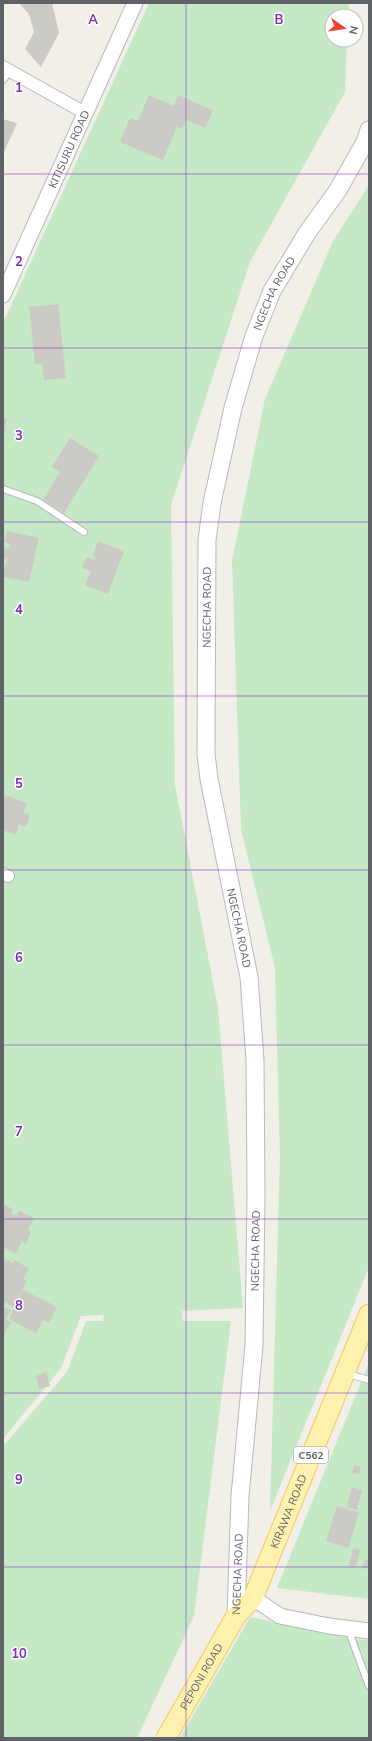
<svg xmlns="http://www.w3.org/2000/svg" width="372" height="1741" viewBox="0 0 372 1741" font-family="'Nunito Sans',sans-serif">
	<style>
		.green { fill: #c5e8c5 }
		.building { fill: #cccac5 }
		.lines { fill: none; stroke-linecap: round; stroke-linejoin: round }
		.service-casing { stroke: #b5b8bc; stroke-width: 8 }
		.minor-casing { stroke: #b5b8bc; stroke-width: 14 }
		.tertiary-casing { stroke: #b5b8bc; stroke-width: 17 }
		.secondary-casing { stroke: #b6babf; stroke-width: 19 }
		.primary-casing { stroke: #f2c960; stroke-width: 21 }
		.service { stroke: #fff; stroke-width: 6 }
		.minor { stroke: #fff; stroke-width: 12 }
		.tertiary { stroke: #fff; stroke-width: 15 }
		.secondary { stroke: #fff; stroke-width: 17 }
		.primary { stroke: #fff2af; stroke-width: 19 }
		.grid { fill: none; stroke: #7b2cbf; stroke-width: 1; stroke-opacity: 0.55 }
		.labels { text-anchor: middle; stroke-width: 3; stroke-linejoin: round; paint-order: stroke }
		.shield { fill: #fff; stroke: #8f9295; stroke-width: 1 }
		.shield-label { font-size: 10px; font-weight: bold; fill: #5f6368 }
		.street-label { font-size: 11px; fill: #5f6368; stroke: #fff }
		.grid-label { font-size: 13px; text-anchor: middle; font-weight: bold; fill: #7b2cbf; stroke: #fff; stroke-width: 3; stroke-linejoin: round; paint-order: stroke }
	</style>
	<rect width="100%" height="100%" fill="#f1efe8"/>
	<g class="green">
		<polygon points="149,3 349,3 348,16 332,16 332,40 347,40 345,92 250,262 171,505 175,785 218,1008 243,1308 182,1311 183,1321 231,1321 194,1616 137,1738 3,1738 3,1446 67,1372 86,1321 103,1321 104,1315 81,1316 61,1368 3,1439 3,323"/>
		<polygon points="369,185 369,1267 270,1511 280,1156 275,968 241,829 232,561 265,399 333,241"/>
		<polygon points="369,1363 369,1599 277,1588"/>
		<polygon points="250,1617 354,1639 369,1640 369,1738 180,1738"/>
	</g>
	<g class="building">
		<polygon points="19,3 52,3 59,33 41,67 25,49 34,32 29,14"/>
		<polygon points="149,95 174,106 178,95 213,110 205,128 186,120 182,129 177,127 163,160 120,142 130,118 138,121"/>
		<polygon points="3,119 17,123 3,154"/>
		<polygon points="58,304 66,378 44,380 42,363 35,364 29,307"/>
		<polygon points="3,418 7,418 4,436 3,436"/>
		<polygon points="70,438 99,456 64,513 43,500 60,472 52,467"/>
		<polygon points="7,531 39,538 29,582 3,577 3,567 5,567 7,559 3,558 3,547 9,548 10,544 4,542"/>
		<polygon points="98,541 124,551 108,594 85,585 91,571 82,568 86,557 95,560 96,557 93,555"/>
		<polygon points="5,795 27,803 23,813 30,815 26,827 19,824 16,835 3,830 3,802"/>
		<polygon points="3,1204 13,1209 11,1213 17,1216 19,1211 34,1218 28,1230 31,1232 26,1244 22,1241 16,1254 3,1247"/>
		<polygon points="5,1259 13,1263 15,1260 29,1269 23,1279 27,1281 14,1307 3,1301 3,1264"/>
		<polygon points="23,1290 57,1307 49,1323 43,1320 36,1333 9,1319"/>
		<polygon points="3,1307 11,1310 6,1320 11,1322 3,1337"/>
		<polygon points="46,1372 50,1386 39,1389 36,1376"/>
		<polygon points="354,1465 361,1467 359,1474 352,1473"/>
		<polygon points="352,1487 362,1490 357,1510 347,1507"/>
		<polygon points="337,1506 359,1513 348,1548 326,1541"/>
		<polygon points="353,1548 360,1550 356,1567 349,1566"/>
		<polygon points="365,1559 369,1560 369,1569 362,1568"/>
	</g>
	<g class="lines">
		<defs>
			<g id="service">
				<polyline points="3,80 10,71"/>
				<polyline points="3,489 37,501 84,532"/>
				<polyline points="348,1374 369,1380"/>
				<polyline points="348,1629 369,1686"/>
			</g>
			<g id="minor">
				<polyline points="3,67 85,113"/>
				<polyline points="3,874 8,876"/>
			</g>
			<g id="tertiary">
				<path id="s1" d="M3,295L135,3"/>
				<polyline points="253,1598 280,1616 329,1626 369,1631"/>
			</g>
			<g id="secondary">
				<path id="s2" d="M236,1616L240,1496L254,1345L256,1195L255,1060L249,977L209,779L206,754L207,540L212,503L233,408L254,336L272,291L307,233L338,190L365,142L369,130"/>
			</g>
			<g id="primary">
				<path id="s3" d="M166,1738L236,1616L253,1598L369,1314"/>
			</g>
		</defs>
		<use href="#service" class="service-casing"/>
		<use href="#minor" class="minor-casing"/>
		<use href="#tertiary" class="tertiary-casing"/>
		<use href="#secondary" class="secondary-casing"/>
		<use href="#primary" class="primary-casing"/>
		<use href="#service" class="service"/>
		<use href="#minor" class="minor"/>
		<use href="#tertiary" class="tertiary"/>
		<use href="#secondary" class="secondary"/>
		<use href="#primary" class="primary"/>
	</g>
	<path class="grid" d="M186,3V1738M3,174H369M3,348H369M3,522H369M3,696H369M3,870H369M3,1045H369M3,1219H369M3,1393H369M3,1567H369"/>
	<g class="labels">
		<rect class="shield" x="294" y="1447" width="34" height="16" rx="3"/>
		<g class="shield-label">
			<text x="311" y="1459">C562</text>
		</g>
		<g class="street-label">
			<text dy="4" stroke="none"><textPath href="#s1" startOffset="160">KITISURU ROAD</textPath></text>
			<text dy="4" stroke="none"><textPath href="#s2" startOffset="1338">NGECHA ROAD</textPath></text>
			<text dy="4" stroke="none"><textPath href="#s2" startOffset="1014">NGECHA ROAD</textPath></text>
			<text transform="translate(239 928) rotate(78)" y="4">NGECHA ROAD</text>
			<text dy="4" stroke="none"><textPath href="#s2" startOffset="366">NGECHA ROAD</textPath></text>
			<text dy="4" stroke="none"><textPath href="#s3" startOffset="259">KIRAWA ROAD</textPath></text>
			<text dy="4" stroke="none"><textPath href="#s2" startOffset="42">NGECHA ROAD</textPath></text>
			<text dy="4" stroke="none"><textPath href="#s3" startOffset="71">PEPONI ROAD</textPath></text>
		</g>
	</g>
	<g class="grid-label">
		<text x="93" y="24">A</text>
		<text x="279" y="24">B</text>
		<text x="19" y="92">1</text>
		<text x="19" y="266">2</text>
		<text x="19" y="440">3</text>
		<text x="19" y="614">4</text>
		<text x="19" y="788">5</text>
		<text x="19" y="962">6</text>
		<text x="19" y="1136">7</text>
		<text x="19" y="1310">8</text>
		<text x="19" y="1484">9</text>
		<text x="19" y="1658">10</text>
	</g>
	<rect width="372" height="1741" fill="none" stroke="#5f6368" stroke-width="8"/>
	<g transform="translate(344 28) rotate(103)"><circle r="19" fill="#ffffff" stroke="#bfc1c3"/>
	<path d="M0-3L7 15L0 10L-7 15Z" fill="#ea4335"/>
	<text y="-6" font-size="11" font-weight="bold" text-anchor="middle" fill="#5f6368">N</text>
	</g>
</svg>
